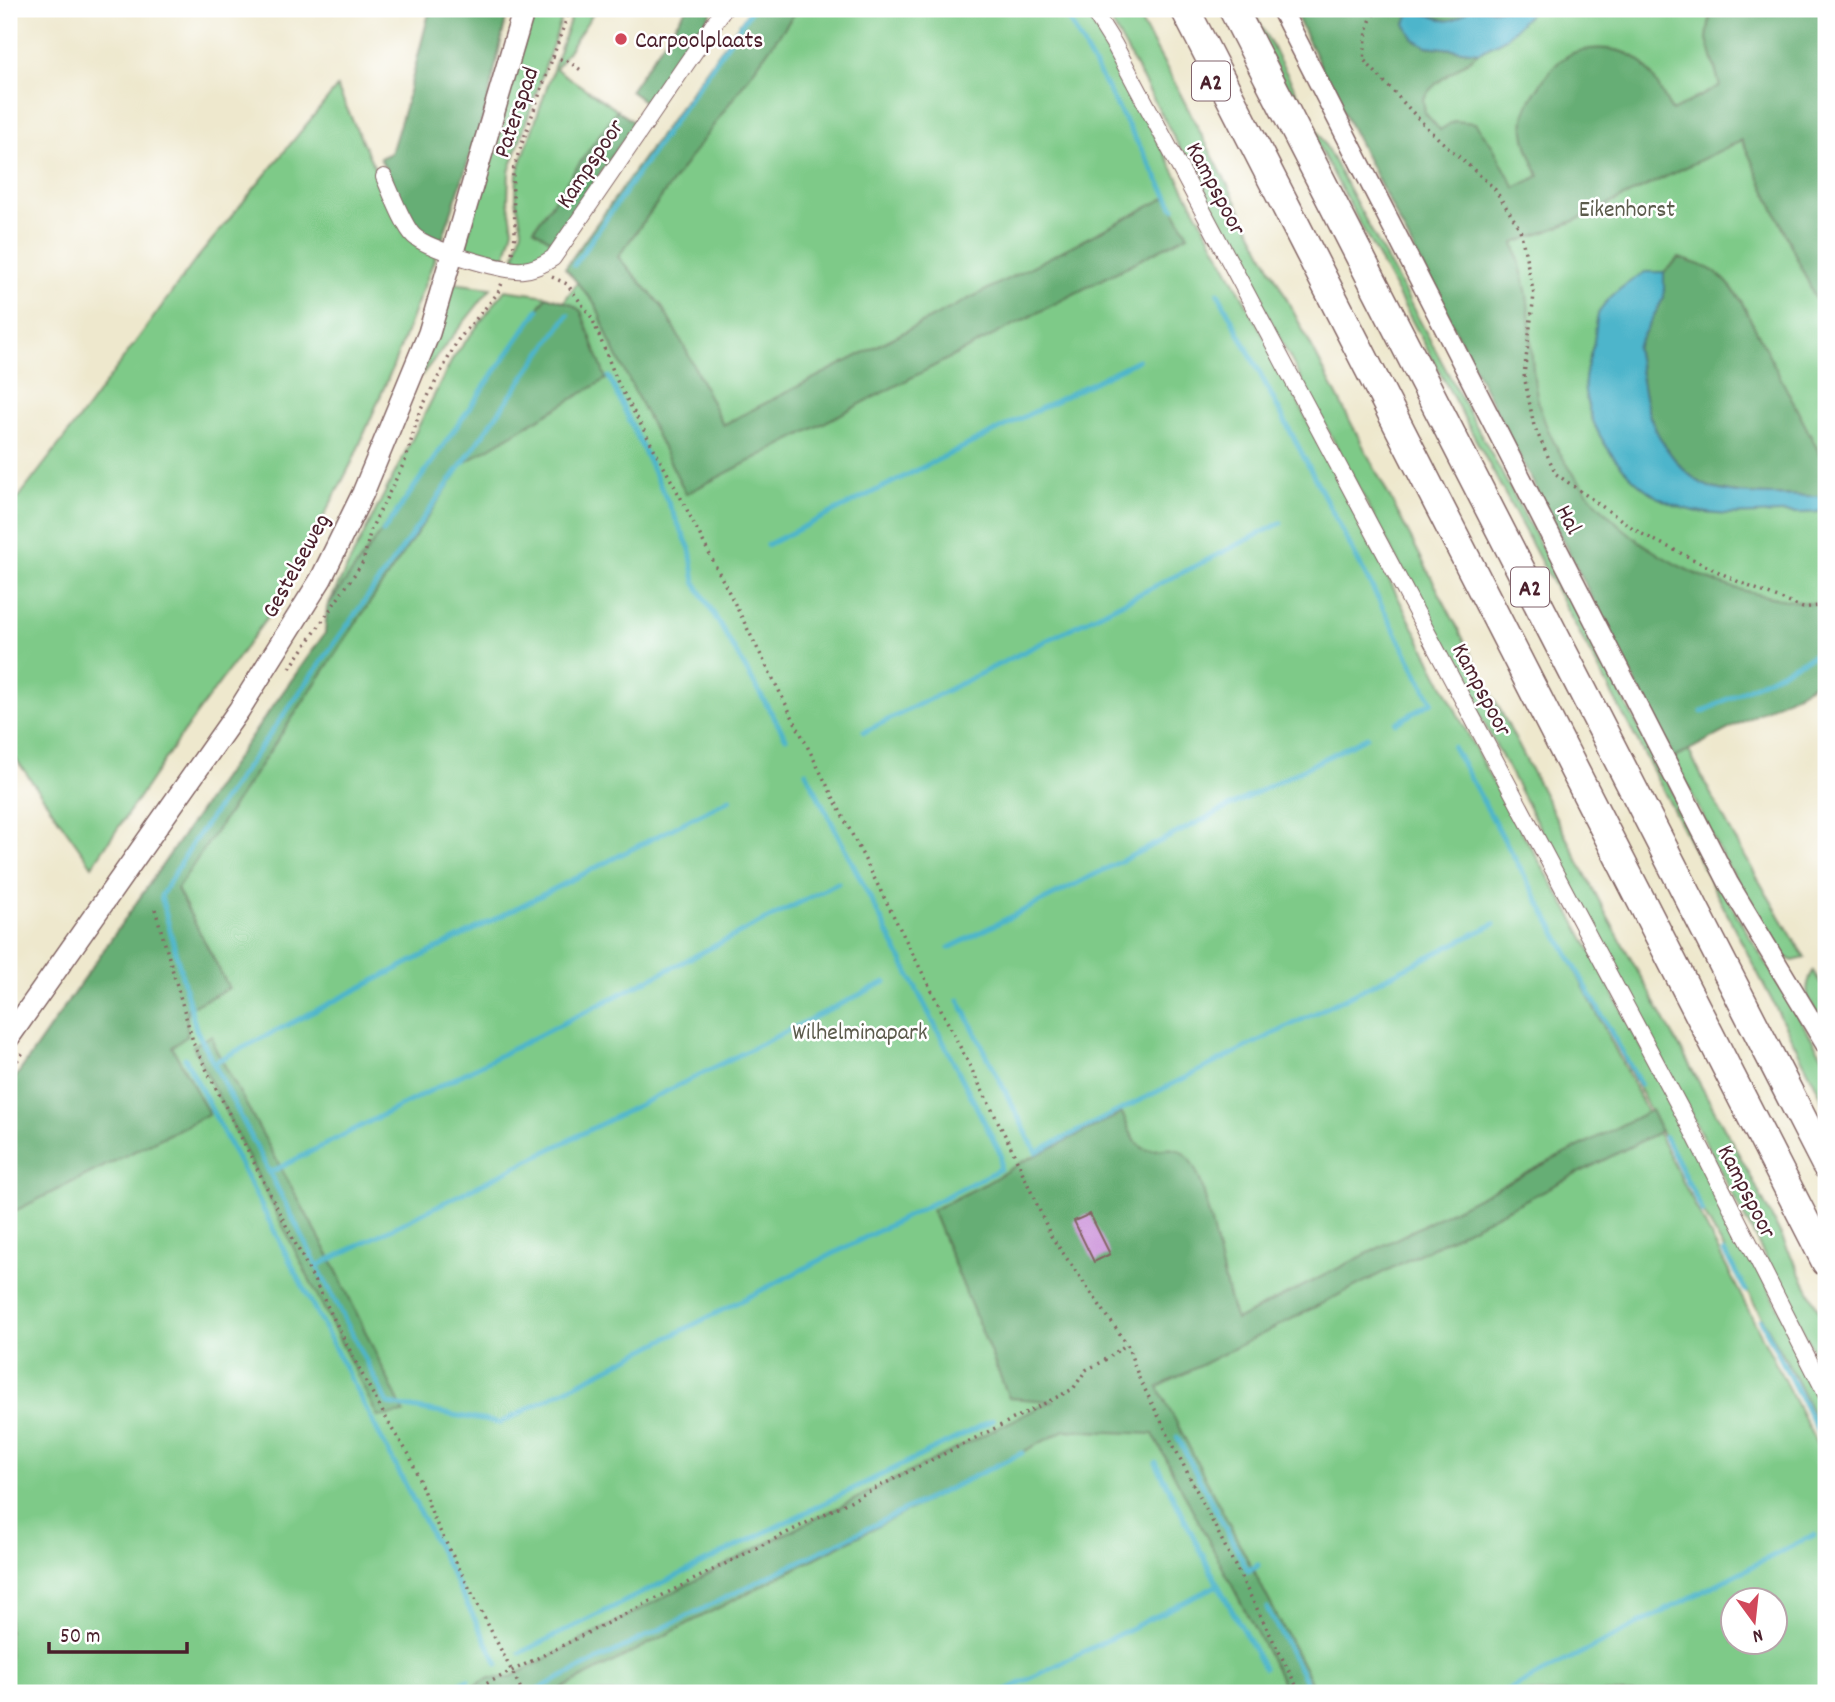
<svg xmlns="http://www.w3.org/2000/svg" width="1835" height="1702" viewBox="0 0 1835 1702" font-family="Dekko,sans-serif">
	<style>
		.green { fill: #7eca88; stroke: #64745a; stroke-width: 2; fill-rule: evenodd }
		.forest { fill: #66ae74; stroke: #586650; stroke-width: 2 }
		.water { fill: #4db5cb; stroke: #4c6a7b; stroke-width: 2 }
		.lines { fill: none; stroke-linecap: round; stroke-linejoin: round }
		.stream { stroke: #4db5cb; stroke-width: 5 }
		.building { fill: #d09ddd }
		.minor-casing { stroke: #836564; stroke-width: 18 }
		.tertiary-casing { stroke: #836564; stroke-width: 22 }
		.secondary-casing { stroke: #836564; stroke-width: 24 }
		.motorway-casing { stroke: #836564; stroke-width: 31 }
		.path { stroke: #836564; stroke-width: 3.5; stroke-dasharray: 2 5; stroke-linecap: butt }
		.minor { stroke: #fff; stroke-width: 16 }
		.tertiary { stroke: #fff; stroke-width: 19 }
		.secondary { stroke: #fff; stroke-width: 21 }
		.motorway { stroke: #fff; stroke-width: 28 }
		.poi-dot { fill: #d1495b; stroke: #fff; stroke-width: 2.5 }
		.labels { text-anchor: middle; stroke-width: 5; stroke-linejoin: round; paint-order: stroke }
		.shield { fill: #fff; stroke: #80626b; stroke-width: 2 }
		.shield-label { font-size: 23px; font-weight: bold; fill: #4a1f2b }
		.poi-label { font-size: 24px; fill: #4a1f2b; stroke: #fff; text-anchor: start }
		.street-label { font-size: 24px; fill: #4a1f2b; stroke: #fff }
		.park-label { font-size: 24px; fill: #5c5b4c; stroke: #fff }
	</style>
	<rect width="100%" height="100%" fill="#fff"/>
	<filter id="ink" filterUnits="userSpaceOnUse"><feTurbulence type="fractalNoise" baseFrequency=".0143" numOctaves="2"/><feDisplacementMap in="SourceGraphic" scale="14" xChannelSelector="R" yChannelSelector="G"/><feConvolveMatrix kernelMatrix="1 2 1 2 8 2 1 2 1" color-interpolation-filters="sRGB"/></filter>
	<filter id="wash" filterUnits="userSpaceOnUse"><feTurbulence type="fractalNoise" baseFrequency=".00686" numOctaves="4" result="noise"/><feDisplacementMap in="SourceGraphic" scale="28" xChannelSelector="R" yChannelSelector="G"/><feGaussianBlur stdDeviation="1.57" result="paint"/><feColorMatrix in="noise" values="0 0 0 0 0 0 0 0 0 0 0 0 0 0 0 0 0 1.4 0 .05"/><feComposite in="paint" operator="in"/></filter>
	<g filter="url(#wash)">
		<rect width="100%" height="100%" fill="#eee8cd"/>
		<g class="green">
			<polygon points="533,9 565,9 509,172 508,200 513,229 505,258 463,253"/>
			<polygon points="574,9 596,9 556,69 617,110 534,229 553,242 537,257 514,260 522,229 516,199 517,174"/>
			<path d="M770,9H1086L1270,347L1493,783L1577,925L1826,1397V1441L1787,1362L1698,1203L1587,989L1563,947L1826,1462V1693H9V1089ZM1734,1600H1776V1642H1734Z"/>
			<path d="M1104,9H1134L1170,74L1606,914L1747,1169L1826,1324V1376C1676,1081 1519,789 1363,496C1276,334 1194,169 1104,9Z"/>
			<polygon points="1245,9 1252,9 1655,758 1738,917 1826,1062 1826,1105 1648,761"/>
			<polygon points="1306,9 1826,9 1826,655 1663,736"/>
			<polygon points="337,87 402,227 437,252 392,369 352,462 282,597 180,737 92,866 9,749 9,510 88,407 194,262"/>
			<polygon points="453,283 491,288 421,376"/>
			<polygon points="505,290 547,296 499,368 327,607 453,358"/>
			<path d="M1689,751C1724,823 1764,890 1805,958L1793,961L1782,956L1723,858L1674,758Z"/>
			<path d="M1813,971L1826,992V1027C1813,1006 1799,996 1813,971Z"/>
		</g>
		<g class="forest">
			<polygon points="430,9 508,9 487,105 442,240 415,230 380,158 391,153 405,107"/>
			<polygon points="686,9 714,9 648,104 630,91"/>
			<polygon points="750,9 798,9 618,257 661,305 685,348 723,425 1167,197 1188,235 686,494 609,340 596,305 565,268"/>
			<path d="M1293,9H1469C1445,32 1445,16 1420,12L1426,46L1479,52C1461,69 1436,78 1423,99L1425,113L1440,130L1454,121L1475,123L1492,145L1515,188L1539,176C1532,159 1521,137 1524,118C1527,100 1551,65 1567,56C1586,45 1623,46 1640,61C1654,74 1662,95 1672,111L1720,86L1707,39L1711,9H1826V321L1742,140L1572,222L1514,243C1519,261 1524,278 1527,295C1533,334 1529,373 1541,411C1550,440 1566,465 1585,489C1647,566 1730,596 1826,605V678L1674,758L1336,98Z"/>
			<polygon points="617,110 635,123 553,242 534,229"/>
			<path d="M1679,258C1711,268 1720,270 1740,299L1822,458L1826,457V499L1819,496C1788,495 1741,497 1712,488C1684,479 1660,443 1650,417C1643,396 1641,370 1636,348L1664,297V272Z"/>
			<polygon points="547,296 571,304 581,311 606,379 464,463 177,889 229,988 187,1009 187,1036 172,1047 209,1114 9,1214 9,1087 248,741 325,633 327,607 499,368"/>
			<polygon points="212,1035 214,1046 331,1259 404,1413 378,1417 193,1046"/>
			<path d="M1651,1110L1661,1131L1158,1387L1317,1693H1288L1153,1434L1065,1430L553,1693H460L489,1678H509L769,1542L1052,1401L1009,1398L932,1210L985,1184L1022,1162L1122,1113C1127,1123 1131,1139 1140,1146C1153,1157 1174,1138 1189,1159C1201,1175 1205,1196 1209,1215C1218,1249 1224,1286 1236,1320Z"/>
		</g>
		<g class="water">
			<path d="M1469,9H1534L1506,38L1479,52L1426,46L1414,39L1405,24L1409,14C1439,8 1441,35 1469,9Z"/>
			<path d="M1645,272H1664V297L1636,348C1641,370 1643,396 1650,417C1661,444 1683,478 1712,488C1742,497 1788,495 1819,496L1826,499V510C1812,515 1794,512 1779,513C1744,515 1707,518 1674,505C1630,488 1592,438 1585,392C1583,378 1589,359 1593,346C1596,335 1595,318 1600,310C1610,294 1629,282 1645,272Z"/>
		</g>
		<g class="lines">
			<g class="stream">
				<polyline points="1063,9 1174,208"/>
				<polyline points="574,265 752,9"/>
				<polyline points="1218,293 1432,702 1396,723"/>
				<polyline points="568,315 194,841 161,896 196,1029 388,1404 500,1423 1000,1169 1001,1155 806,772"/>
				<polyline points="609,377 690,549 695,582 786,738"/>
				<polyline points="383,532 538,310"/>
				<polyline points="767,545 1138,360"/>
				<polyline points="1702,712 1826,649"/>
				<polyline points="864,732 1281,523"/>
				<polyline points="1453,747 1640,1084"/>
				<polyline points="949,948 1367,737"/>
				<polyline points="959,1000 1036,1152 1494,924"/>
				<polyline points="185,1058 498,1664"/>
				<polyline points="213,1063 730,799"/>
				<polyline points="1665,1137 1703,1212"/>
				<polyline points="269,1173 838,883"/>
				<polyline points="1724,1252 1746,1291"/>
				<polyline points="317,1266 885,982"/>
				<polyline points="1761,1320 1826,1448"/>
				<polyline points="1177,1437 1248,1571 1258,1565"/>
				<polyline points="1156,1463 1218,1585 1264,1668"/>
				<polyline points="1267,1608 1312,1693"/>
				<polyline points="520,1653 993,1420"/>
				<polyline points="1275,1691 1276,1693"/>
				<polyline points="442,1693 468,1680"/>
				<polyline points="540,1693 538,1689 1022,1453"/>
				<polyline points="1001,1693 1218,1585"/>
				<polyline points="1502,1693 1814,1535"/>
			</g>
		</g>
		<g id="blocks">
			<polygon class="building" points="1090,1214 1110,1254 1094,1262 1074,1221"/>
		</g>
	</g>
	<g filter="url(#ink)">
		<use href="#blocks" fill-opacity="0" stroke="#836564" stroke-width="2"/>
		<g class="lines">
			<defs>
				<g id="minor">
					<polyline points="1092,9 1114,44 1694,1134 1826,1394"/>
					<path d="M384,177C390,190 404,227 414,236C428,249 504,272 523,270C535,269 544,264 553,258L724,9"/>
				</g>
				<polyline id="tertiary" points="1281,9 1729,884 1826,1045"/>
				<polyline id="secondary" points="9,1037 239,710 321,579 363,493 429,333 524,9"/>
				<g id="motorway">
					<polyline points="1185,9 1826,1262"/>
					<polyline points="1233,9 1826,1165"/>
				</g>
			</defs>
			<use href="#minor" class="minor-casing"/>
			<use href="#tertiary" class="tertiary-casing"/>
			<use href="#secondary" class="secondary-casing"/>
			<use href="#motorway" class="motorway-casing"/>
			<g class="path">
				<path d="M1379,9C1365,19 1366,44 1364,60L1430,131L1494,188L1520,229L1534,295L1524,375L1534,426L1556,474L1640,533L1741,583L1803,608L1826,605"/>
				<polyline points="553,57 567,61 581,70"/>
				<path d="M512,253C520,224 509,196 514,166L570,9"/>
				<polyline points="552,277 567,284 592,318 618,383 682,500 1011,1147 1051,1236 1127,1344 1139,1378 1300,1693"/>
				<polyline points="290,668 363,562 371,529 406,459 419,413 458,340 498,293 502,283"/>
				<polyline points="155,909 194,1045 363,1376 392,1429 410,1456 435,1521 523,1693"/>
				<polyline points="9,1072 24,1051"/>
				<polyline points="468,1693 1073,1389 1086,1370 1102,1362 1127,1344"/>
			</g>
			<use href="#minor" class="minor"/>
			<use href="#tertiary" class="tertiary"/>
			<use href="#secondary" class="secondary"/>
			<use href="#motorway" class="motorway"/>
		</g>
	</g>
	<circle class="poi-dot" cx="621" cy="39" r="7"/>
	<g class="labels">
		<g class="shield">
			<rect x="1192" y="61.5" width="38" height="39" rx="5"/>
			<rect x="1511" y="567.5" width="38" height="39" rx="5"/>
		</g>
		<g class="shield-label">
			<text x="1211" y="89">A2</text>
			<text x="1530" y="595">A2</text>
		</g>
		<g class="poi-label">
			<text x="635" y="47">Carpoolplaats</text>
		</g>
		<g class="street-label">
			<text transform="translate(515 112) rotate(-71)" y="8">Paterspad</text>
			<text transform="translate(589 163) rotate(-56)" y="8">Kampspoor</text>
			<text transform="translate(1217 188) rotate(62)" y="8">Kampspoor</text>
			<text transform="translate(1570 519) rotate(63)" y="8">Hal</text>
			<text transform="translate(295 565) rotate(-61)" y="8">Gestelseweg</text>
			<text transform="translate(1483 689) rotate(62)" y="8">Kampspoor</text>
			<text transform="translate(1748 1191) rotate(63)" y="8">Kampspoor</text>
		</g>
		<g class="park-label">
			<text x="1627" y="216">Eikenhorst</text>
			<text x="860" y="1039">Wilhelminapark</text>
		</g>
	</g>
	<rect width="1835" height="1702" fill="none" stroke="#fff" stroke-width="35"/>
	<g transform="translate(1754 1621) rotate(165)"><circle r="33" fill="#ffffff" stroke="#b7a5aa" stroke-width="2"/>
	<path d="M0-5L12 26L0 18L-12 26Z" fill="#d1495b"/>
	<text y="-10" font-size="19" font-weight="bold" text-anchor="middle" fill="#4a1f2b">N</text>
	</g>
	<path d="M49 1642v10h138v-10" fill="none" stroke="#4a1f2b" stroke-width="3.5"/>
	<text x="60" y="1642" font-size="21" fill="#4a1f2b" stroke="#ffffff" stroke-width="5" paint-order="stroke">50 m</text>
</svg>
